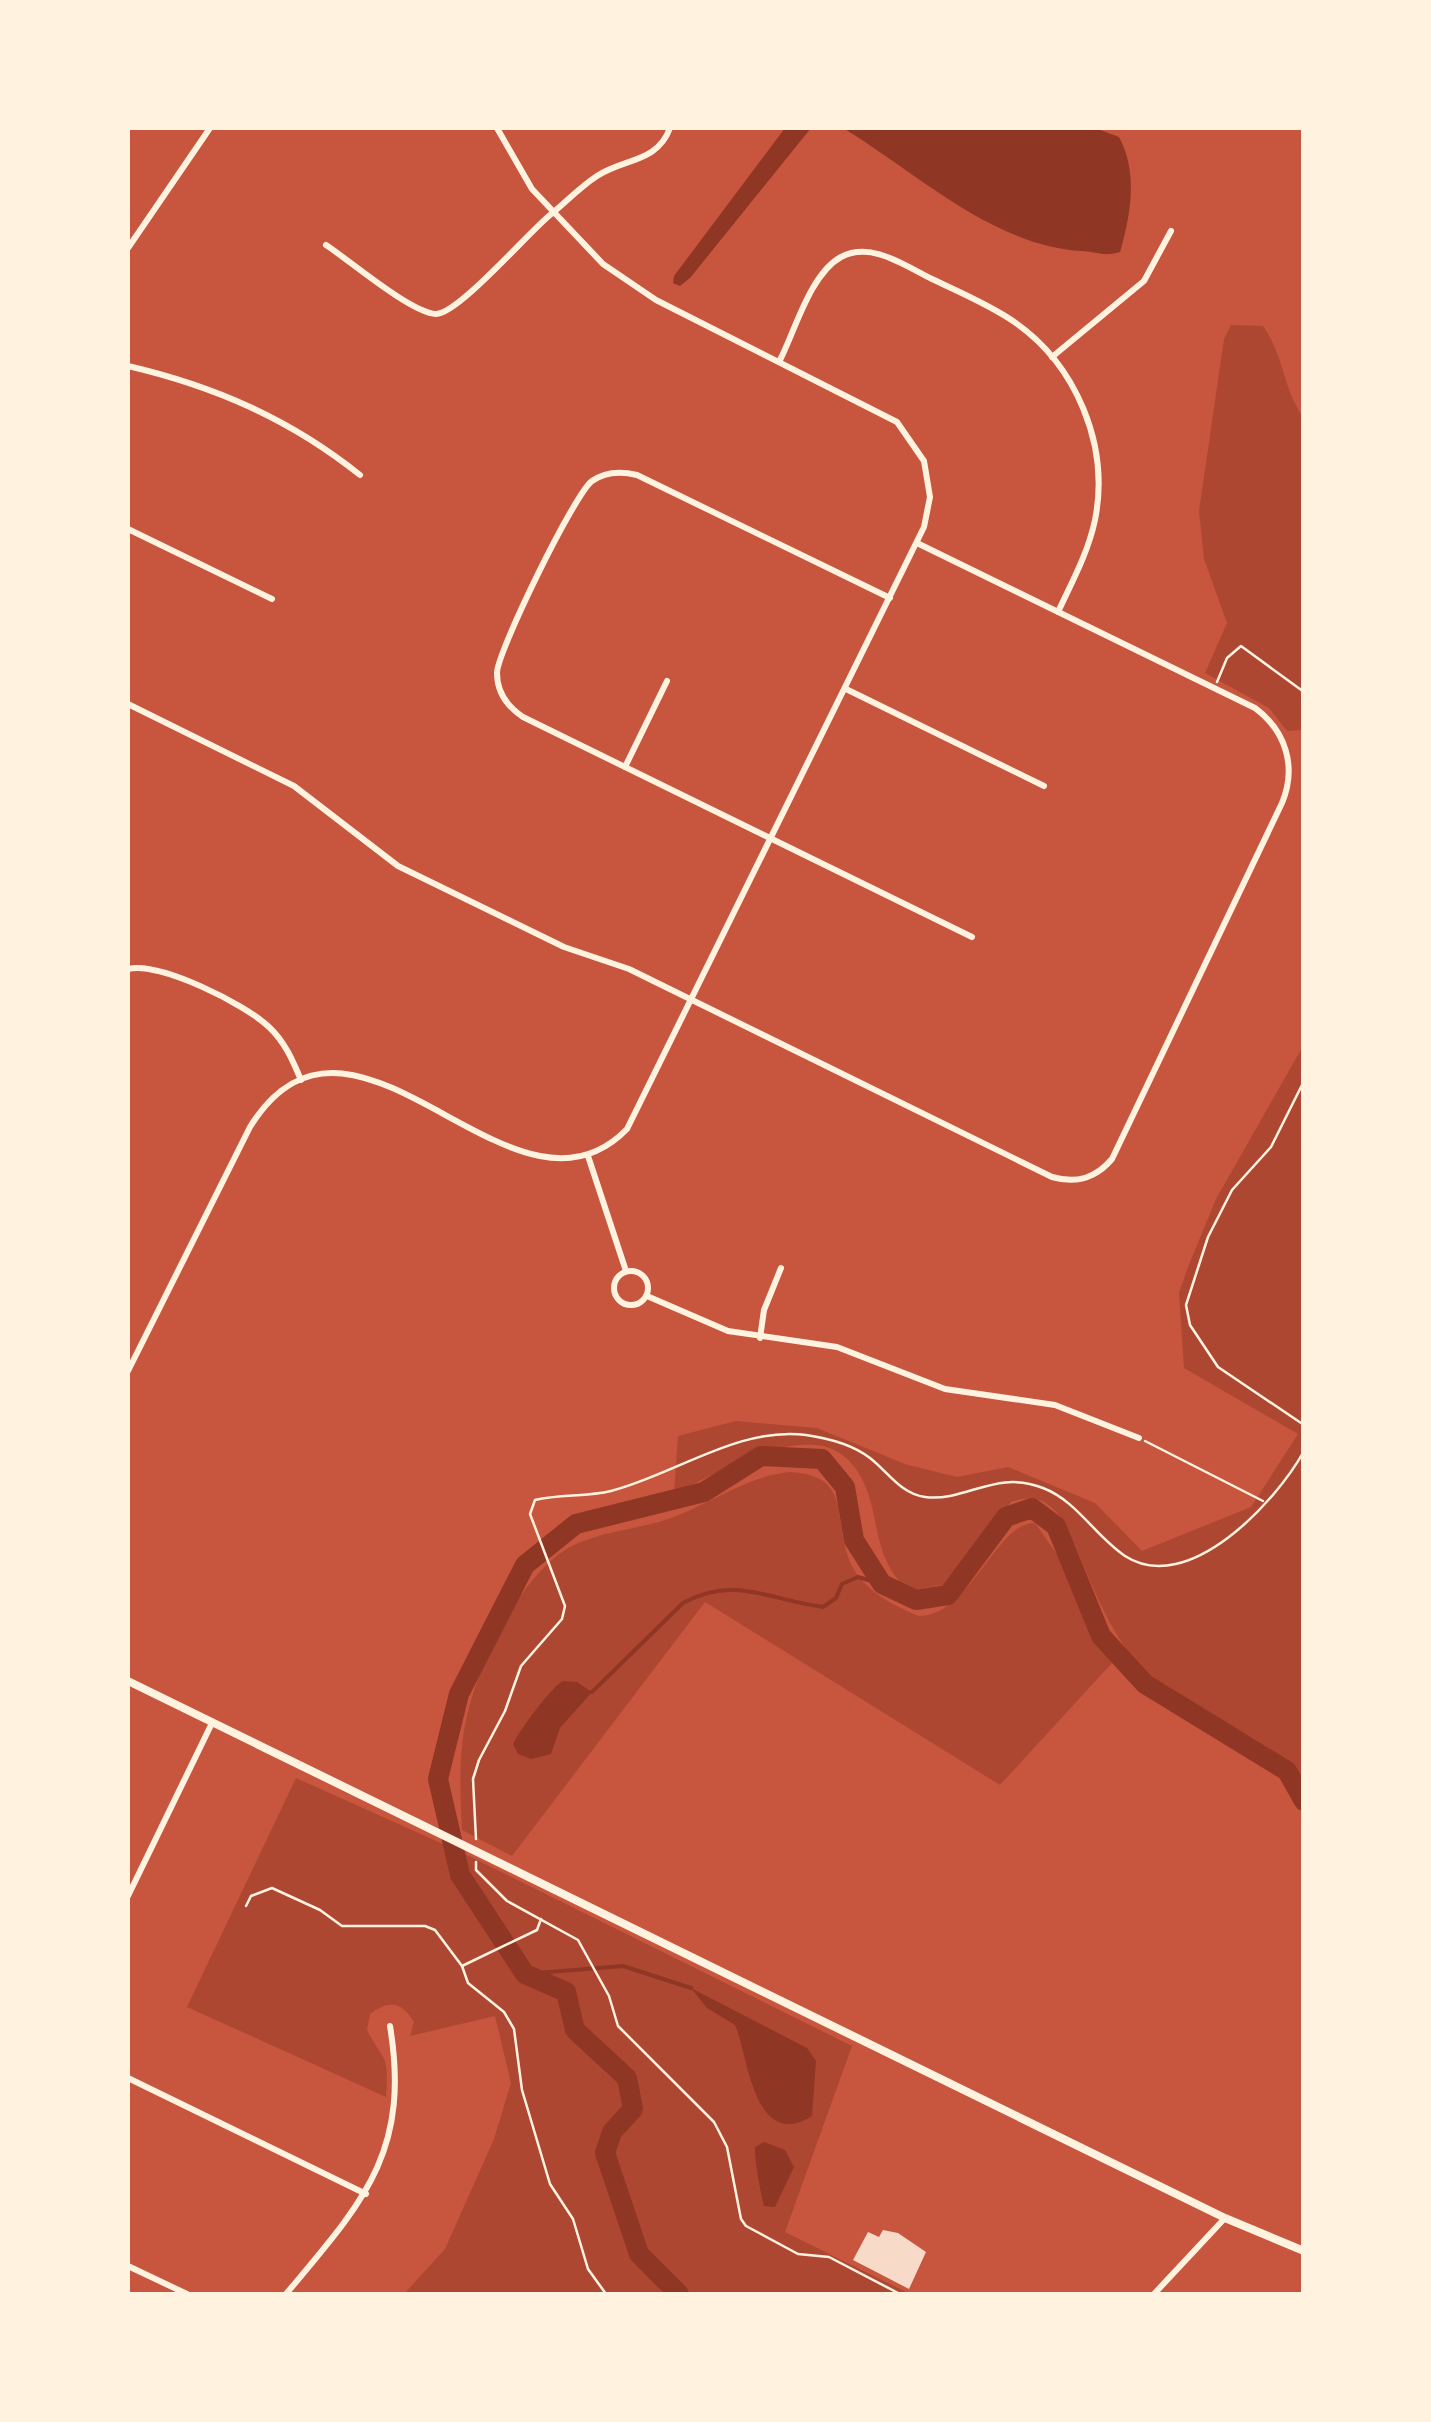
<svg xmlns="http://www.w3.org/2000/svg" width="1431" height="2422" viewBox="0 0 1431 2422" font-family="'Asap Condensed',sans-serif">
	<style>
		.green { fill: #ae4732 }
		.water { fill: #8f3625 }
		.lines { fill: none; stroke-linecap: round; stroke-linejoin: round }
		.stream { stroke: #8f3625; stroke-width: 4 }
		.river { stroke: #8f3625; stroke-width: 20 }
		.building { fill: #f7dbc8 }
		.path { stroke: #fff3e0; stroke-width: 2.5 }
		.minor { stroke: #fff3e0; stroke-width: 6 }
		.tertiary { stroke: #fff3e0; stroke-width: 8 }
	</style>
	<rect width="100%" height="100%" fill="#c8553d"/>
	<g class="green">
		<path d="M1231,325L1263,326C1284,355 1283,389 1303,417V730L1287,731L1269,708L1205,673L1227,623L1204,559L1199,511L1224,339Z"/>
		<path d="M1303,1046V1777C1265,1733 1200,1719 1155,1681C1109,1642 1089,1574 1064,1521C1048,1501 1036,1493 1011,1502L947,1584L910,1591C883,1569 880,1544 873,1511C847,1391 741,1464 674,1493L678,1436L736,1421L817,1428L905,1464L957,1477L1008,1467L1095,1503L1142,1551L1251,1507L1298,1434L1184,1368L1179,1293L1188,1267L1216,1199Z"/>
		<path d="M789,1472C855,1475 831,1521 851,1564C862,1589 895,1607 919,1616C970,1616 996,1522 1035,1523L1063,1563L1082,1608L1112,1663L1000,1785L705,1602L512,1856L462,1830C460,1789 458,1748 469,1708C482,1657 524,1569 574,1545C605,1530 644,1529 676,1516C714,1501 749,1476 789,1472Z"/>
		<path d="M296,1778L463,1853L852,2046L785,2232L910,2294H404L445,2249L494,2139L511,2083L495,2016L410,2036L414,2022C402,2001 388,2000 370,2014L367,2030C385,2065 389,2052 386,2097L187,2007Z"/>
	</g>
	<g class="water">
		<polygon points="785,128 811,128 690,278 680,286 673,283 674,276"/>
		<path d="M843,128H1095L1119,137C1138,172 1131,214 1120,252C1104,257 1097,252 1082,251C993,246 917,173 843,128Z"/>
		<path d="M563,1681L577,1682L592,1692L560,1728L551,1754L531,1759L518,1754L513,1744C519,1731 552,1686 563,1681Z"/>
		<path d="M691,1988L807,2048L816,2061L812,2116C753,2153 748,2053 735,2025L707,2008Z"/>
		<path d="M764,2142L785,2150L794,2167L775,2207L764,2206C761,2195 754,2158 755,2147Z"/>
	</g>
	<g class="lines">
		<g class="stream">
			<path d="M592,1692L683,1603C734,1575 770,1600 823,1607L836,1598L842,1584L858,1577L882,1584"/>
			<polyline points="525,1974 623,1966 691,1988"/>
		</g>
		<polyline class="river" points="679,2294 639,2254 605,2153 612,2132 633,2109 627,2078 575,2030 566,1992 525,1974 460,1875 438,1779 459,1694 525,1565 576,1524 704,1492 761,1456 822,1459 845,1487 854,1540 882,1584 916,1600 948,1595 1006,1517 1032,1508 1056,1526 1101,1636 1145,1684 1287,1771 1304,1801"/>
	</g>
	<polygon class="building" points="883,2230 898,2233 926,2252 909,2289 853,2260 868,2232 879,2237"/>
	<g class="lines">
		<g class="path">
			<polyline points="1217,682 1227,658 1241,646 1304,692"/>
			<polyline points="1304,1081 1271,1147 1232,1190 1208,1237 1186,1305 1190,1325 1218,1367 1304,1425"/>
			<polyline points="1145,1441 1263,1501"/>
			<path d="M476,1839L473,1779L479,1760L505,1711L521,1666L562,1619L565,1606L530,1514L535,1500C560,1494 586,1497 611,1491C674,1475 739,1426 806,1435C827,1438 853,1445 870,1458C888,1472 901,1494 925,1497C967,1502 995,1469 1043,1488C1077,1501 1095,1536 1125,1556C1188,1597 1276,1502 1304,1451"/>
			<polyline points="476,1862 476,1870 507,1901 578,1940 609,1996 618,2026 714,2122 727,2147 741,2219 746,2226 798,2254 829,2257 900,2294"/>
			<polyline points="246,1906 251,1896 272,1888 320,1910 342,1926 425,1926 435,1930 462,1966 537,1930 541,1919"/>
			<polyline points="462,1966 468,1983 504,2012 514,2029 522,2090 550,2184 573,2219 588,2269 606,2294"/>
		</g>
		<g class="minor">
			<path d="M326,245C349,260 411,313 436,314C458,314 527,234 550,215C565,203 580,187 597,176C624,158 657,163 670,128"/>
			<polyline points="128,248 210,128"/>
			<polyline points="1052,357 1144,281 1171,231"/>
			<path d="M780,360C795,331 810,274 841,257C872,241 905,266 932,279C959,292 988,304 1013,321C1076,364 1110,445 1095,520C1088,553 1072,582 1058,612"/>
			<path d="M128,366C214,386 290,419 360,475"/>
			<polyline points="128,529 272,599"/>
			<path d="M890,598L637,475C621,471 606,471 592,481C575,493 497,652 497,673C497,692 508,707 523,717L972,937"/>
			<polyline points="846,689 1044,786"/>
			<path d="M128,704L294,786L398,866L564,947L629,969L1052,1177C1077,1184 1096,1178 1112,1159L1282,803C1297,767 1286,731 1255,708L917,543"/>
			<polyline points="625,767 667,681"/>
			<path d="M128,969C159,961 245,1004 269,1027C285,1042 293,1061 301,1080"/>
			<polyline points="588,1156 626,1271"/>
			<circle cx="631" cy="1288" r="17"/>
			<polyline points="647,1296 728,1331 837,1347 945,1389 1055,1405 1139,1438"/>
			<polyline points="760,1338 764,1310 781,1268"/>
			<path d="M128,1371L250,1127C354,959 513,1247 627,1129L924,527L930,497L924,461L897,422L656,300L603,264L532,189L497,128"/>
			<polyline points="128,1896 212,1723"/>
			<polyline points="128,2078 366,2194"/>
			<polyline points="128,2266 187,2294"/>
			<path d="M286,2294C362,2203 411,2153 390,2026"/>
			<polyline points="1154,2294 1225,2218"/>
		</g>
		<polyline class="tertiary" points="128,1681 1225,2218 1304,2251"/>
	</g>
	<rect width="1431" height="2422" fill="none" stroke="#fff3e0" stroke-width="260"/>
</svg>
